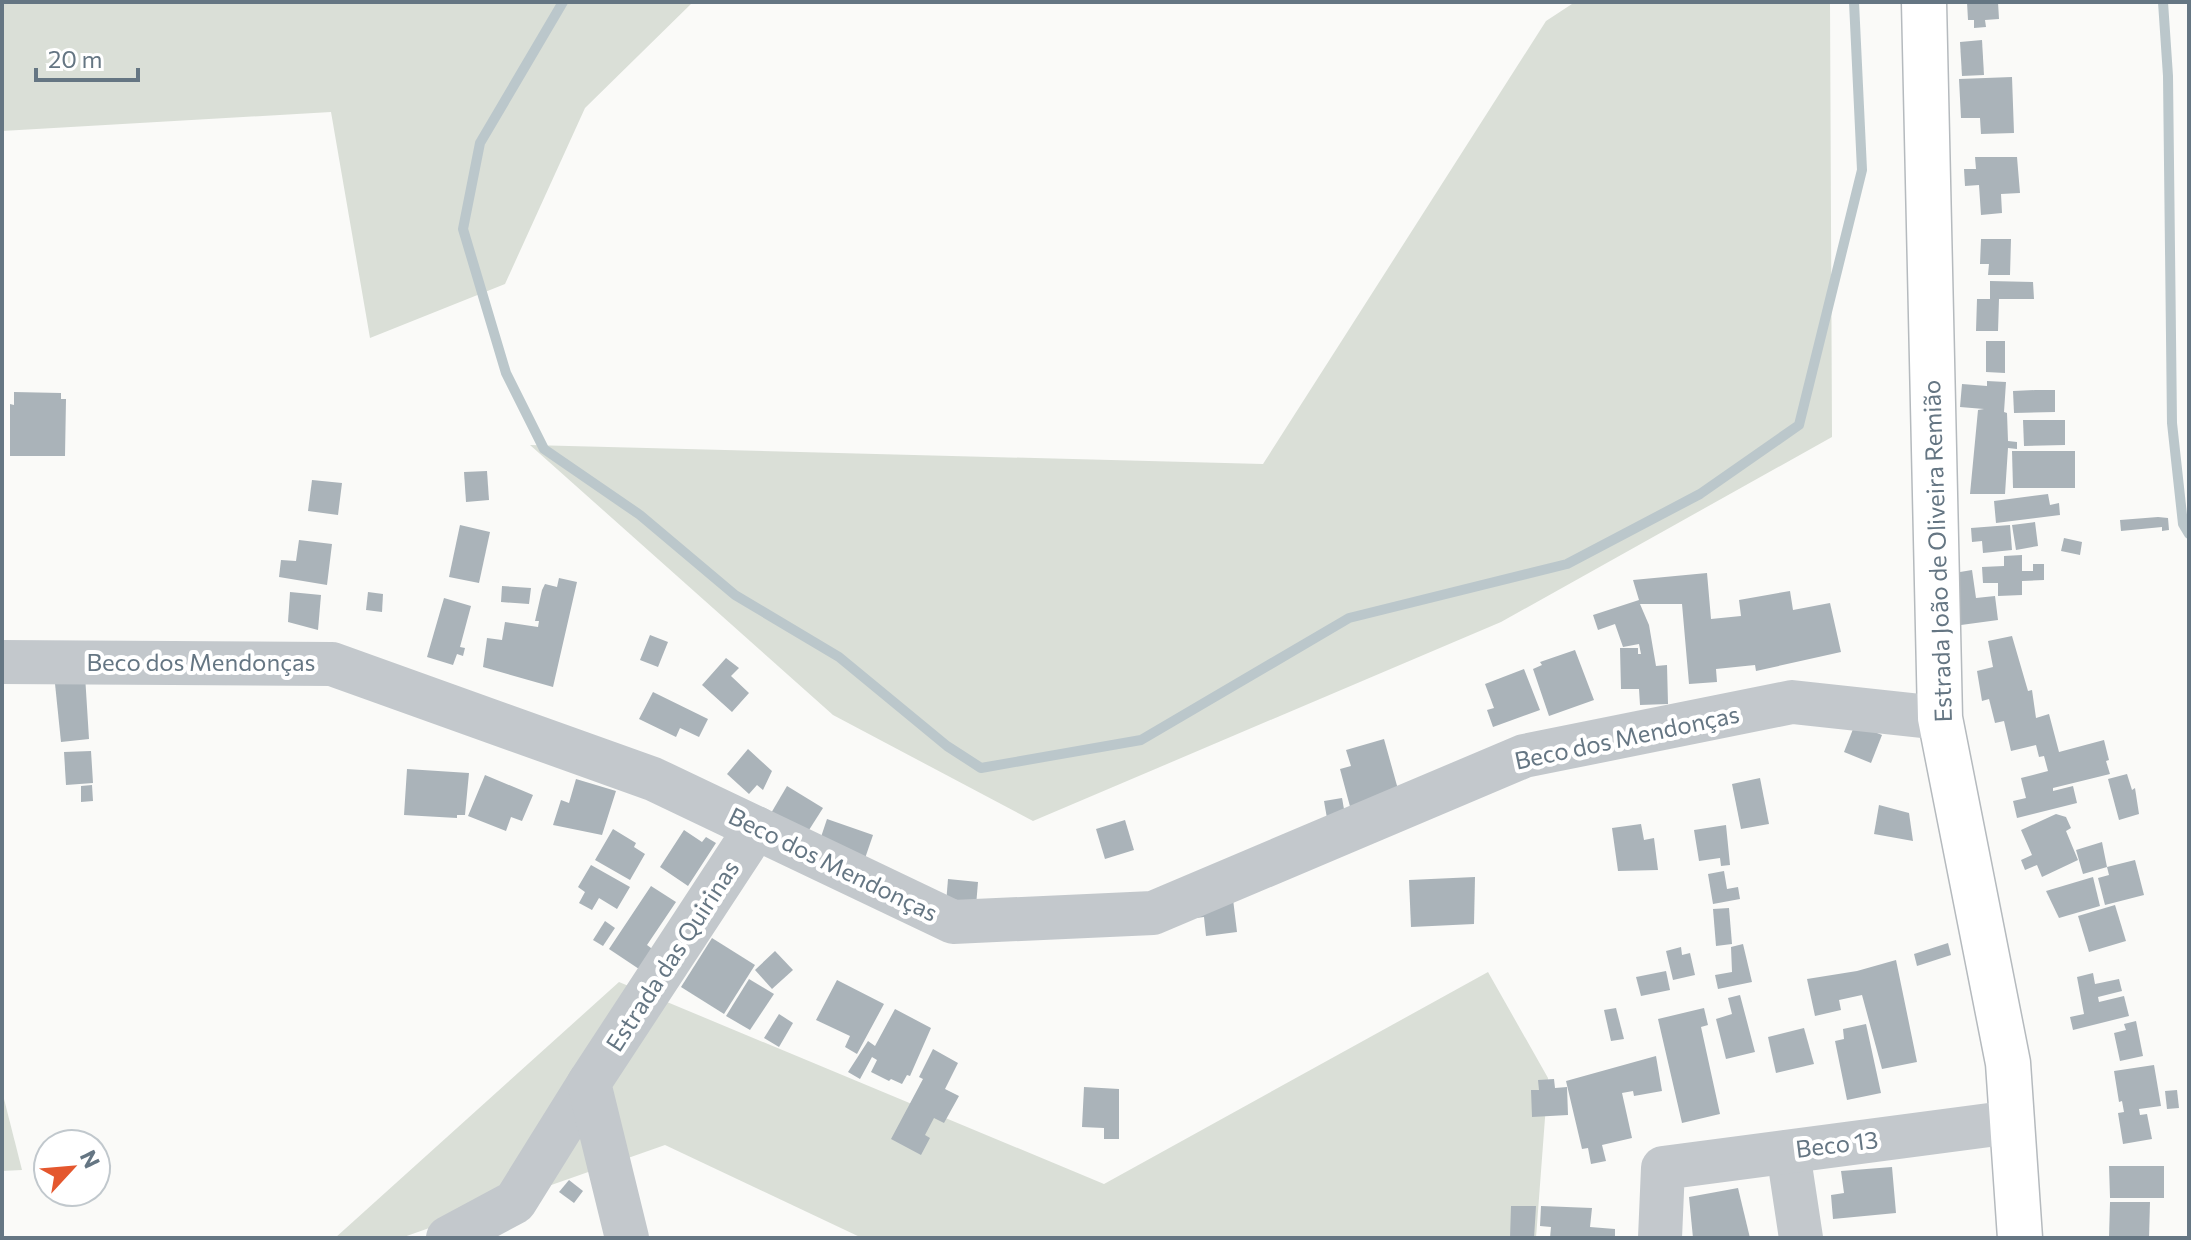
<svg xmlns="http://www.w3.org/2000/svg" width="2191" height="1240" viewBox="0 0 2191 1240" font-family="Commissioner,sans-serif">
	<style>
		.green { fill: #dadfd7 }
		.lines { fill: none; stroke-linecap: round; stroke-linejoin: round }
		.stream { stroke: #bbc7cb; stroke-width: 10 }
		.building { fill: #aab3b9 }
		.major-casing { stroke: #b5babe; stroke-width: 47 }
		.minor { stroke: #c3c8cc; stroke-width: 44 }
		.major { stroke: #fff; stroke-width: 44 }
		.labels { text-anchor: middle; stroke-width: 8; stroke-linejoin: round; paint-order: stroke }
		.street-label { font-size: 24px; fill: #657683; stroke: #fff }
	</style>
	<rect width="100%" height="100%" fill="#fafaf8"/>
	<g class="green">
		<polygon points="2,2 693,2 585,108 505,284 370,338 331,112 2,131"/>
		<polygon points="1575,2 1830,2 1832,437 1501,622 1033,821 833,715 530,445 1263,464 1546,21"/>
		<polygon points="1488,972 1548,1078 1536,1238 862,1238 665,1145 401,1238 335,1238 619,982 1104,1184"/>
		<polygon points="2,1091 22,1170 2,1171"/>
	</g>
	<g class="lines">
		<g class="stream">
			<polyline points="563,2 480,143 463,229 506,373 544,449 640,515 735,595 839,657 947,746 981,768 1141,740 1349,618 1567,564 1700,494 1799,425 1862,170 1854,2"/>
			<polyline points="2163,2 2168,76 2172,423 2183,524 2189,534"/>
		</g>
	</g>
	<g class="building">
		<polygon points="1967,2 1998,2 1999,19 1985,20 1986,27 1974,28 1974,20 1968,20"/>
		<polygon points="1982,40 1984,75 1962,76 1960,42"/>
		<polygon points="2012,77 2014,133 1981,134 1980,118 1961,118 1959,79"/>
		<polygon points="1975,157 2017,157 2020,193 2001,194 2002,213 1981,215 1979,185 1965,186 1964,169 1976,169"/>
		<polygon points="1981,239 2011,239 2010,275 1988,275 1989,264 1980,264"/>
		<polygon points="1990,281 2033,282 2034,299 1999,299 1998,331 1976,331 1977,299 1990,299"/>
		<polygon points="1986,341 2005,341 2005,373 1986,372"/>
		<polygon points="1987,381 2006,382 2004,412 2007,413 2008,441 2017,442 2017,449 2008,448 2005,494 1970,494 1978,410 1984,409 1960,407 1962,384 1987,386"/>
		<polygon points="2035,390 2055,390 2055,412 2014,413 2013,391"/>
		<polygon points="14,392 61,393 61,399 66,399 65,456 10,456 10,404 14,405"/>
		<polygon points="2023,420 2065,420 2065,445 2024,446"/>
		<polygon points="2012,451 2075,451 2075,488 2013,488"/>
		<polygon points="487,471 489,500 466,502 464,472"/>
		<polygon points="312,480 342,483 338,515 308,511"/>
		<polygon points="2048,494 2050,505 2059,503 2060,515 1996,523 1994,501"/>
		<polygon points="2158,517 2168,518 2169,530 2162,531 2162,527 2121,531 2120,520"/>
		<polygon points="2035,522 2038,546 2016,550 2012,525"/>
		<polygon points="460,525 490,532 479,583 449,577"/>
		<polygon points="2010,525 2012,550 1983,553 1982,541 1972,542 1971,528"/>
		<polygon points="2064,538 2082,542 2080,555 2061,551"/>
		<polygon points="299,540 332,544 327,585 279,577 281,560 296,561"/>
		<polygon points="2022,555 2022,571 2033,571 2033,564 2044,564 2044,580 2022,581 2022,595 1998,596 1998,583 1983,583 1982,567 2004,566 2004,556"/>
		<polygon points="1972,570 1976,598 1995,596 1998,620 1961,625 1954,573"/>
		<polygon points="1707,573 1711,619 1741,616 1739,600 1790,591 1793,610 1830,603 1841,652 1756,671 1755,665 1716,669 1717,682 1689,684 1682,604 1640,604 1649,625 1656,666 1667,665 1668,704 1640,705 1639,689 1621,689 1620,648 1638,648 1638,654 1641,654 1639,644 1623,647 1615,624 1598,630 1593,615 1639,600 1633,580"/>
		<polygon points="559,578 577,582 553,687 483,667 487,638 502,640 505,622 538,627 539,621 535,621 542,590 545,584 557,587"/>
		<polygon points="502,586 531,588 529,604 501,602"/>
		<polygon points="290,592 321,595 318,630 288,622"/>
		<polygon points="368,592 383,594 382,612 366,610"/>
		<polygon points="444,598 471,606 460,647 465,648 463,656 457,654 453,665 427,657"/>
		<polygon points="650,635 668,642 658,667 640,660"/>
		<polygon points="2012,636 2028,691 2032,690 2036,718 2049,714 2059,752 2104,740 2109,760 2106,761 2110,774 2053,788 2053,791 2073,786 2077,803 2017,818 2013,801 2026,798 2021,778 2048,771 2044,756 2039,757 2036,745 2011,751 2004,721 1995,723 1989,699 1982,701 1977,671 1993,667 1988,641"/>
		<polygon points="1575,650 1594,700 1549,716 1533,669 1542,665 1540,662"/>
		<polygon points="726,658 739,668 731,676 749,693 732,712 702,685"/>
		<polygon points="1524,669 1540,710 1493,727 1487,710 1494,708 1485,684"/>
		<polygon points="54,674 85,675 89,739 61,742"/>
		<polygon points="653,692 708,719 699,737 680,728 676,737 639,719"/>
		<polygon points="1855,724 1882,735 1871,763 1844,752"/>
		<polygon points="1384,739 1401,800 1352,814 1340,769 1351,766 1346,750"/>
		<polygon points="748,749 772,771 763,790 757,785 749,794 727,774"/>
		<polygon points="91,751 93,783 66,785 64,752"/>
		<polygon points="407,769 469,773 465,815 457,815 457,818 404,815"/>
		<polygon points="2127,774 2132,790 2135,788 2139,814 2119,820 2108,779"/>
		<polygon points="485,775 533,795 522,821 511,817 506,831 468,816"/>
		<polygon points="1760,778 1769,824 1741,829 1732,784"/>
		<polygon points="576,779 616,791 602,835 553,825 561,800 569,803"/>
		<polygon points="92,785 93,801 81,802 81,786"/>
		<polygon points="787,786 823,808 802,841 767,820"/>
		<polygon points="1342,798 1346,820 1328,824 1324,801"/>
		<polygon points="1879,805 1909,813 1913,841 1874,834"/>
		<polygon points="2056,814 2066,817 2071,828 2066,831 2078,860 2042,877 2037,865 2025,870 2021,860 2032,855 2021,830"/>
		<polygon points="827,819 873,835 862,867 816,852"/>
		<polygon points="1125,820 1134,850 1105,859 1096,829"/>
		<polygon points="1641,824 1644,840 1654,838 1658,870 1618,871 1612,828"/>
		<polygon points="1726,825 1730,865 1721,866 1720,858 1699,861 1694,830"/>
		<polygon points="613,829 636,843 634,847 645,854 630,880 595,860"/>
		<polygon points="684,830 702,842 706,837 716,843 688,886 660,867"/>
		<polygon points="2102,842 2107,867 2135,860 2144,895 2105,905 2098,878 2109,875 2107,867 2083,874 2076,850"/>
		<polygon points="591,865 630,887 617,909 599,898 592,910 579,903 585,892 578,887"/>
		<polygon points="1724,871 1727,889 1738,887 1740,899 1713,904 1708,874"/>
		<polygon points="1475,877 1474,924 1411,927 1409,880"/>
		<polygon points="2093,877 2100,906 2059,918 2046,891"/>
		<polygon points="948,879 978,882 976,906 946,904"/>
		<polygon points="651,886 676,902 647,945 655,951 642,971 609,949"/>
		<polygon points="1233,899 1237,932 1206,936 1204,917 1196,918"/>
		<polygon points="2115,905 2126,941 2089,952 2078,916"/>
		<polygon points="1729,908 1732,944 1716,946 1713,909"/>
		<polygon points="605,921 615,928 603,946 593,940"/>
		<polygon points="712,938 755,965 724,1014 681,987"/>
		<polygon points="1948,943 1951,955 1917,966 1914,954"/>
		<polygon points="1743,944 1752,982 1718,989 1715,975 1732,972 1731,947"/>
		<polygon points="1681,947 1682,955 1690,953 1695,975 1673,980 1666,951"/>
		<polygon points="775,951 793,970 772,989 755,970"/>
		<polygon points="1896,960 1917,1062 1882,1069 1862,995 1839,1000 1841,1010 1815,1016 1807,979 1857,971"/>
		<polygon points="1666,971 1670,990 1641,996 1636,977"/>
		<polygon points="2093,973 2095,984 2119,979 2122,991 2098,997 2099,1002 2124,996 2129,1016 2073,1030 2070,1017 2084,1014 2077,977"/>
		<polygon points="749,979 774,994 750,1030 726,1016"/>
		<polygon points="837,980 884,1004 857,1054 845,1047 850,1036 816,1020"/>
		<polygon points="1740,995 1755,1052 1726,1059 1716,1019 1732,1014 1728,998"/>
		<polygon points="1616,1008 1624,1039 1611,1041 1604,1010"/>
		<polygon points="1704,1008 1708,1025 1701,1027 1720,1114 1682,1123 1658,1019"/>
		<polygon points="895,1009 931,1028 910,1076 907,1075 902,1084 891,1079 889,1081 871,1072 877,1060 872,1057 860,1079 848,1072 868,1041 875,1046"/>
		<polygon points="779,1014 793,1023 779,1047 764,1038"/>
		<polygon points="2136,1021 2143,1056 2120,1061 2114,1033 2126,1030 2124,1024"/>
		<polygon points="1866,1024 1881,1093 1847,1100 1835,1041 1844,1039 1843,1029"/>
		<polygon points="1804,1028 1814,1064 1776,1073 1768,1037"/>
		<polygon points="933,1049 958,1063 945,1089 959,1096 944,1123 934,1118 925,1135 930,1138 921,1155 891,1139 923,1079 919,1077"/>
		<polygon points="1656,1056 1662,1091 1634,1096 1633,1091 1622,1093 1632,1138 1602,1145 1606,1161 1591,1164 1588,1148 1582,1149 1566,1081"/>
		<polygon points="2154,1065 2161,1106 2139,1109 2140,1115 2147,1114 2152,1139 2123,1144 2118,1113 2124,1112 2122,1101 2119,1102 2114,1071"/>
		<polygon points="1554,1079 1555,1088 1567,1087 1568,1115 1532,1117 1531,1090 1539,1090 1538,1080"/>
		<polygon points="1084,1087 1119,1089 1119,1139 1104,1139 1104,1128 1082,1127"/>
		<polygon points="2177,1090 2179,1108 2167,1109 2165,1091"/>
		<polygon points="2109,1166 2164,1166 2164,1198 2110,1198"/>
		<polygon points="1892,1167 1896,1213 1833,1219 1831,1195 1844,1193 1841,1171"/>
		<polygon points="569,1180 583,1191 574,1203 559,1192"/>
		<polygon points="1738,1188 1750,1238 1693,1238 1689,1197"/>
		<polygon points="2110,1202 2150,1202 2149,1238 2109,1238"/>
		<polygon points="1511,1206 1536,1206 1534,1238 1510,1238"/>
		<polygon points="1541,1206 1592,1208 1590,1227 1615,1229 1615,1238 1550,1238 1551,1227 1540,1226"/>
	</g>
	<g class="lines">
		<defs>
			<polyline id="major" points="1924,2 1940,718 2008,1063 2020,1238"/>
		</defs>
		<use href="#major" class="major-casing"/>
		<g class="minor">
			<polyline points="2,662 332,664 653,779 953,922 1153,913 1524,756 1792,702 1940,718"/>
			<polyline points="1788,1152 1801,1238"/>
			<polyline points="448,1238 515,1202 589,1083"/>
			<polyline points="627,1238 589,1083 756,828"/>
			<polyline points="1660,1238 1663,1168 2012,1122"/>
		</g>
		<use href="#major" class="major"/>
	</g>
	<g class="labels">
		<g class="street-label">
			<text transform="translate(1938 551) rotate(-92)" y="8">Estrada João de Oliveira Remião</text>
			<text x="201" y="671">Beco dos Mendonças</text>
			<text transform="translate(1627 738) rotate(-12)" y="8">Beco dos Mendonças</text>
			<text transform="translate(833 865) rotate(26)" y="8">Beco dos Mendonças</text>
			<text transform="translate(673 956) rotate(-57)" y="8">Estrada das Quirinas</text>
			<text transform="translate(1837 1145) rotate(-7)" y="8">Beco 13</text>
		</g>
	</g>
	<rect width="2191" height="1240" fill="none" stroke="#657683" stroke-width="8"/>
	<g transform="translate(72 1168) rotate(64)"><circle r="38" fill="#ffffff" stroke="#c1c8cd" stroke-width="2"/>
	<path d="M0-6L14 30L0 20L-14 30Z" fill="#e4572e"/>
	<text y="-12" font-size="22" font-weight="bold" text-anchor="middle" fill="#657683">N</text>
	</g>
	<path d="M36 68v12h102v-12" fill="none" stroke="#657683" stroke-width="4"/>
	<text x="48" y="68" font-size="24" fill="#657683" stroke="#ffffff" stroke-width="6" paint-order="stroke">20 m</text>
</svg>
